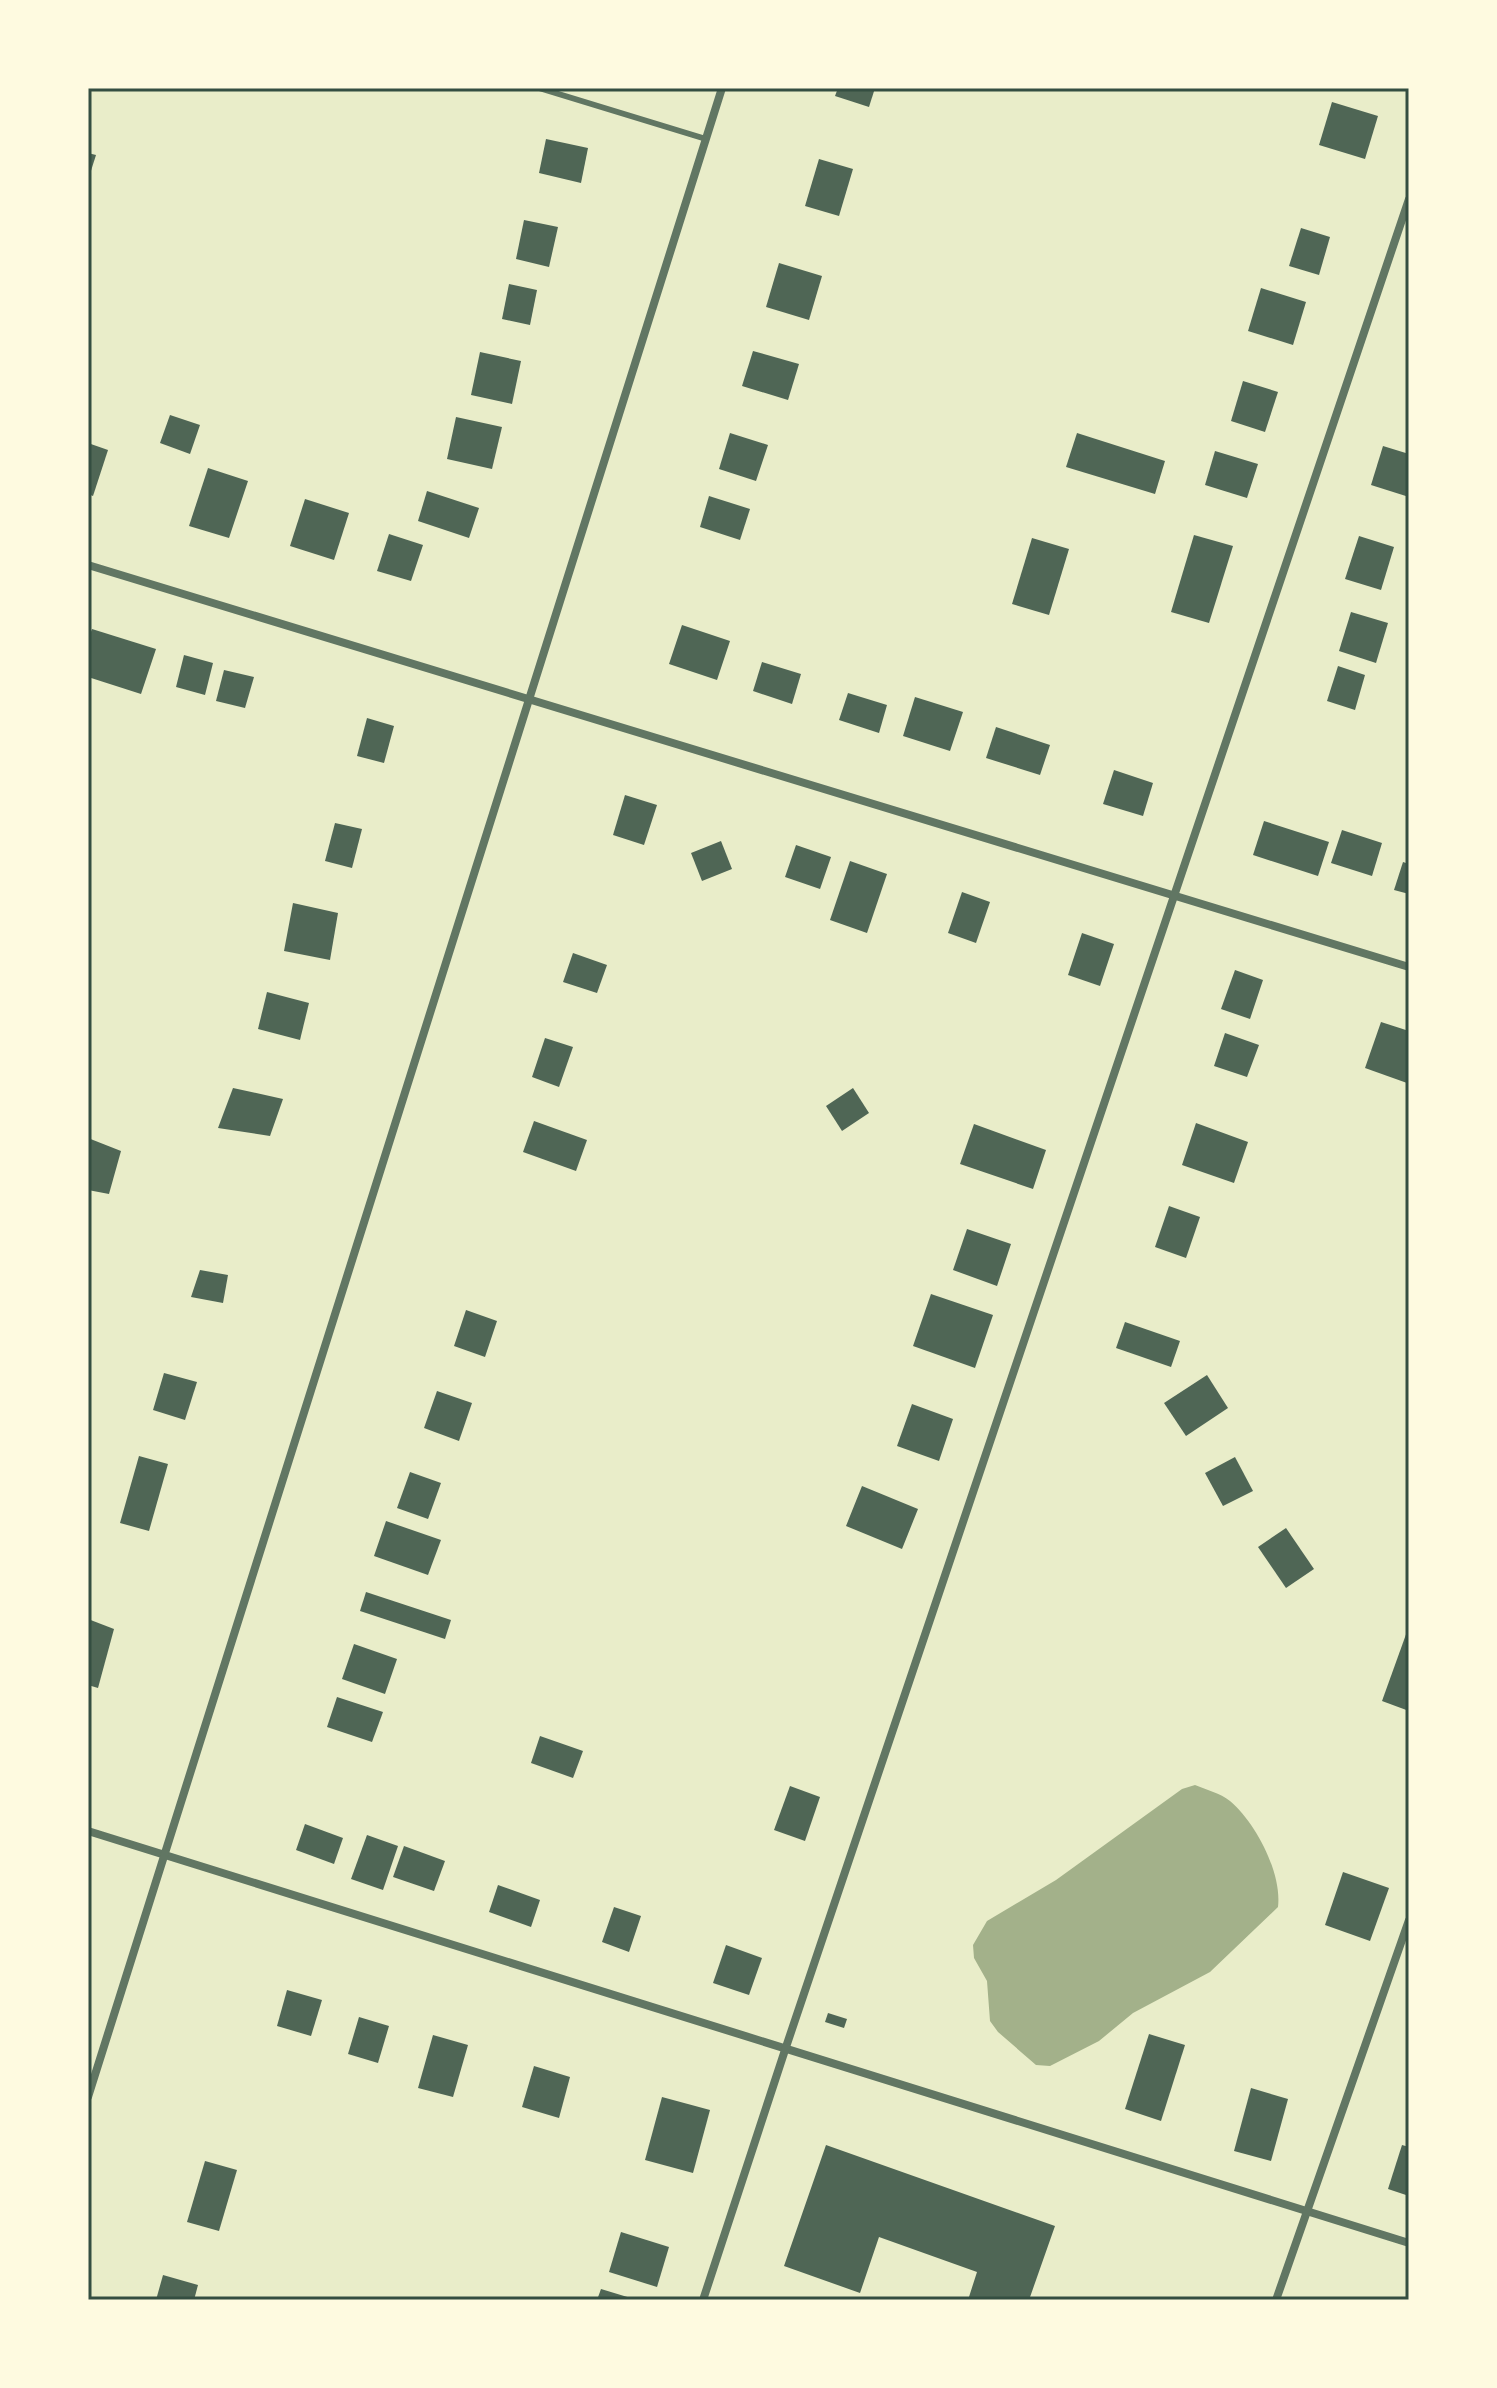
<svg xmlns="http://www.w3.org/2000/svg" width="1497" height="2388" viewBox="0 0 1497 2388" font-family="Roboto,sans-serif">
	<style>
		.water { fill: #a3b18a }
		.building { fill: #4f6655 }
		.lines { fill: none; stroke-linecap: round; stroke-linejoin: round }
		.service { stroke: #617663; stroke-width: 6 }
		.minor { stroke: #617663; stroke-width: 8 }
		.neatline { fill: none; stroke: #344e41; stroke-width: 3 }
	</style>
	<rect width="100%" height="100%" fill="#e9edc9"/>
	<path class="water" d="M1195,1785C1207,1790 1220,1793 1230,1801C1256,1823 1282,1873 1278,1907L1210,1972L1133,2013L1099,2041L1050,2066L1036,2065L998,2032L990,2021L987,1981L974,1958L973,1945L987,1921L1056,1880L1182,1789Z"/>
	<g class="building">
		<polygon points="838,88 875,88 869,107 835,96"/>
		<polygon points="1332,102 1378,116 1365,159 1319,145"/>
		<polygon points="546,139 588,148 581,183 539,173"/>
		<polygon points="88,153 96,155 89,177 88,177"/>
		<polygon points="819,159 853,169 839,216 805,206"/>
		<polygon points="524,220 558,227 549,267 516,259"/>
		<polygon points="1301,228 1330,237 1319,275 1289,266"/>
		<polygon points="779,263 822,276 809,320 766,307"/>
		<polygon points="509,284 537,290 530,325 502,319"/>
		<polygon points="1261,288 1306,302 1293,345 1248,331"/>
		<polygon points="753,351 799,364 788,400 742,386"/>
		<polygon points="480,352 521,361 512,404 471,395"/>
		<polygon points="1243,381 1278,392 1265,432 1231,421"/>
		<polygon points="170,415 200,425 190,454 160,443"/>
		<polygon points="456,417 502,427 492,469 447,459"/>
		<polygon points="730,433 768,445 756,481 719,469"/>
		<polygon points="1077,433 1165,461 1155,494 1066,467"/>
		<polygon points="88,443 108,450 93,496 88,494"/>
		<polygon points="1383,446 1409,454 1409,497 1371,485"/>
		<polygon points="1215,451 1258,464 1247,498 1205,485"/>
		<polygon points="208,468 248,481 229,538 189,526"/>
		<polygon points="427,491 479,508 469,538 418,521"/>
		<polygon points="709,496 750,509 740,540 700,527"/>
		<polygon points="305,499 349,513 334,560 290,546"/>
		<polygon points="389,534 423,545 411,581 377,571"/>
		<polygon points="1194,535 1233,546 1209,623 1171,612"/>
		<polygon points="1359,536 1394,547 1381,590 1345,579"/>
		<polygon points="1032,538 1069,549 1049,615 1012,604"/>
		<polygon points="1351,612 1388,623 1376,663 1339,651"/>
		<polygon points="682,625 730,641 717,680 669,664"/>
		<polygon points="92,629 156,649 141,694 88,677 88,640"/>
		<polygon points="184,655 213,663 205,695 176,687"/>
		<polygon points="762,662 801,674 792,704 753,691"/>
		<polygon points="1338,666 1365,675 1355,710 1327,701"/>
		<polygon points="224,670 254,677 245,708 216,701"/>
		<polygon points="848,693 887,705 879,733 839,720"/>
		<polygon points="915,697 963,712 950,751 903,736"/>
		<polygon points="367,718 394,726 384,763 357,756"/>
		<polygon points="996,727 1050,745 1040,775 986,758"/>
		<polygon points="1114,770 1153,783 1143,816 1103,804"/>
		<polygon points="625,795 657,805 644,845 613,835"/>
		<polygon points="1264,821 1329,842 1318,876 1253,855"/>
		<polygon points="335,823 362,829 352,868 325,861"/>
		<polygon points="1342,830 1382,843 1372,876 1331,863"/>
		<polygon points="721,841 732,869 702,881 691,853"/>
		<polygon points="796,845 831,857 820,889 785,877"/>
		<polygon points="850,861 887,874 867,933 830,920"/>
		<polygon points="1403,862 1409,864 1409,894 1394,890"/>
		<polygon points="962,892 990,902 976,943 948,933"/>
		<polygon points="293,903 338,913 330,960 284,951"/>
		<polygon points="1082,933 1114,944 1100,986 1068,975"/>
		<polygon points="573,953 607,965 597,993 563,982"/>
		<polygon points="1235,970 1263,980 1250,1019 1221,1009"/>
		<polygon points="267,992 309,1003 300,1040 258,1029"/>
		<polygon points="1381,1022 1409,1031 1407,1083 1365,1068"/>
		<polygon points="1225,1033 1259,1045 1247,1077 1214,1066"/>
		<polygon points="545,1038 573,1047 559,1087 532,1077"/>
		<polygon points="233,1088 283,1099 270,1136 218,1128"/>
		<polygon points="853,1088 869,1113 842,1131 826,1106"/>
		<polygon points="534,1121 587,1140 576,1171 523,1152"/>
		<polygon points="1196,1123 1248,1142 1234,1183 1182,1165"/>
		<polygon points="974,1124 1046,1150 1033,1189 960,1164"/>
		<polygon points="88,1138 121,1151 109,1194 88,1190"/>
		<polygon points="1169,1206 1200,1217 1186,1258 1155,1247"/>
		<polygon points="967,1229 1011,1244 997,1286 953,1270"/>
		<polygon points="200,1270 228,1275 223,1303 191,1297"/>
		<polygon points="931,1294 993,1315 975,1368 913,1346"/>
		<polygon points="466,1310 497,1321 485,1357 454,1346"/>
		<polygon points="1125,1322 1180,1341 1171,1367 1116,1348"/>
		<polygon points="164,1373 197,1382 185,1420 153,1410"/>
		<polygon points="1207,1375 1228,1408 1186,1436 1164,1403"/>
		<polygon points="437,1391 472,1403 459,1441 424,1428"/>
		<polygon points="912,1404 953,1419 939,1461 897,1446"/>
		<polygon points="139,1456 168,1464 149,1531 120,1523"/>
		<polygon points="1235,1457 1253,1491 1223,1506 1205,1473"/>
		<polygon points="410,1472 441,1483 428,1519 397,1508"/>
		<polygon points="862,1486 918,1509 902,1549 846,1526"/>
		<polygon points="386,1521 441,1540 428,1575 374,1556"/>
		<polygon points="1286,1528 1314,1569 1286,1588 1258,1547"/>
		<polygon points="366,1592 451,1620 445,1639 360,1611"/>
		<polygon points="88,1619 114,1629 98,1688 88,1685"/>
		<polygon points="1409,1626 1409,1711 1382,1701"/>
		<polygon points="354,1644 397,1659 385,1694 342,1679"/>
		<polygon points="337,1697 383,1712 372,1742 327,1727"/>
		<polygon points="540,1736 583,1751 573,1778 531,1763"/>
		<polygon points="790,1786 820,1797 805,1841 774,1830"/>
		<polygon points="305,1824 343,1838 334,1864 296,1850"/>
		<polygon points="367,1835 398,1846 383,1890 351,1879"/>
		<polygon points="404,1846 445,1861 434,1891 393,1877"/>
		<polygon points="1343,1872 1389,1888 1370,1941 1325,1925"/>
		<polygon points="498,1885 540,1900 531,1927 489,1912"/>
		<polygon points="614,1907 641,1916 629,1952 602,1942"/>
		<polygon points="726,1945 762,1958 749,1995 713,1983"/>
		<polygon points="287,1990 322,2000 311,2036 277,2026"/>
		<polygon points="828,2013 847,2019 844,2028 825,2022"/>
		<polygon points="359,2017 389,2026 378,2063 348,2054"/>
		<polygon points="1149,2034 1185,2045 1161,2121 1125,2109"/>
		<polygon points="433,2035 468,2045 453,2097 418,2088"/>
		<polygon points="534,2066 570,2077 559,2118 522,2107"/>
		<polygon points="1251,2088 1288,2099 1271,2161 1234,2151"/>
		<polygon points="662,2097 710,2110 693,2173 645,2160"/>
		<polygon points="826,2145 1055,2226 1029,2300 968,2300 977,2272 879,2237 860,2293 784,2266"/>
		<polygon points="1402,2145 1409,2147 1409,2196 1388,2189"/>
		<polygon points="205,2161 237,2170 219,2231 187,2222"/>
		<polygon points="621,2232 669,2247 657,2287 609,2272"/>
		<polygon points="163,2275 198,2285 194,2300 156,2300"/>
		<polygon points="601,2289 634,2299 633,2300 597,2300"/>
	</g>
	<g class="lines">
		<polyline class="service" points="539,88 706,139"/>
		<g class="minor">
			<polyline points="88,565 1409,967"/>
			<polyline points="88,1831 1409,2243"/>
			<polyline points="88,2097 722,88"/>
			<polyline points="703,2300 786,2047 1409,199"/>
			<polyline points="1276,2300 1409,1920"/>
		</g>
	</g>
	<rect width="1497" height="2388" fill="none" stroke="#fefae0" stroke-width="180"/>
	<rect x="90" y="90" width="1317" height="2208" class="neatline"/>
</svg>
